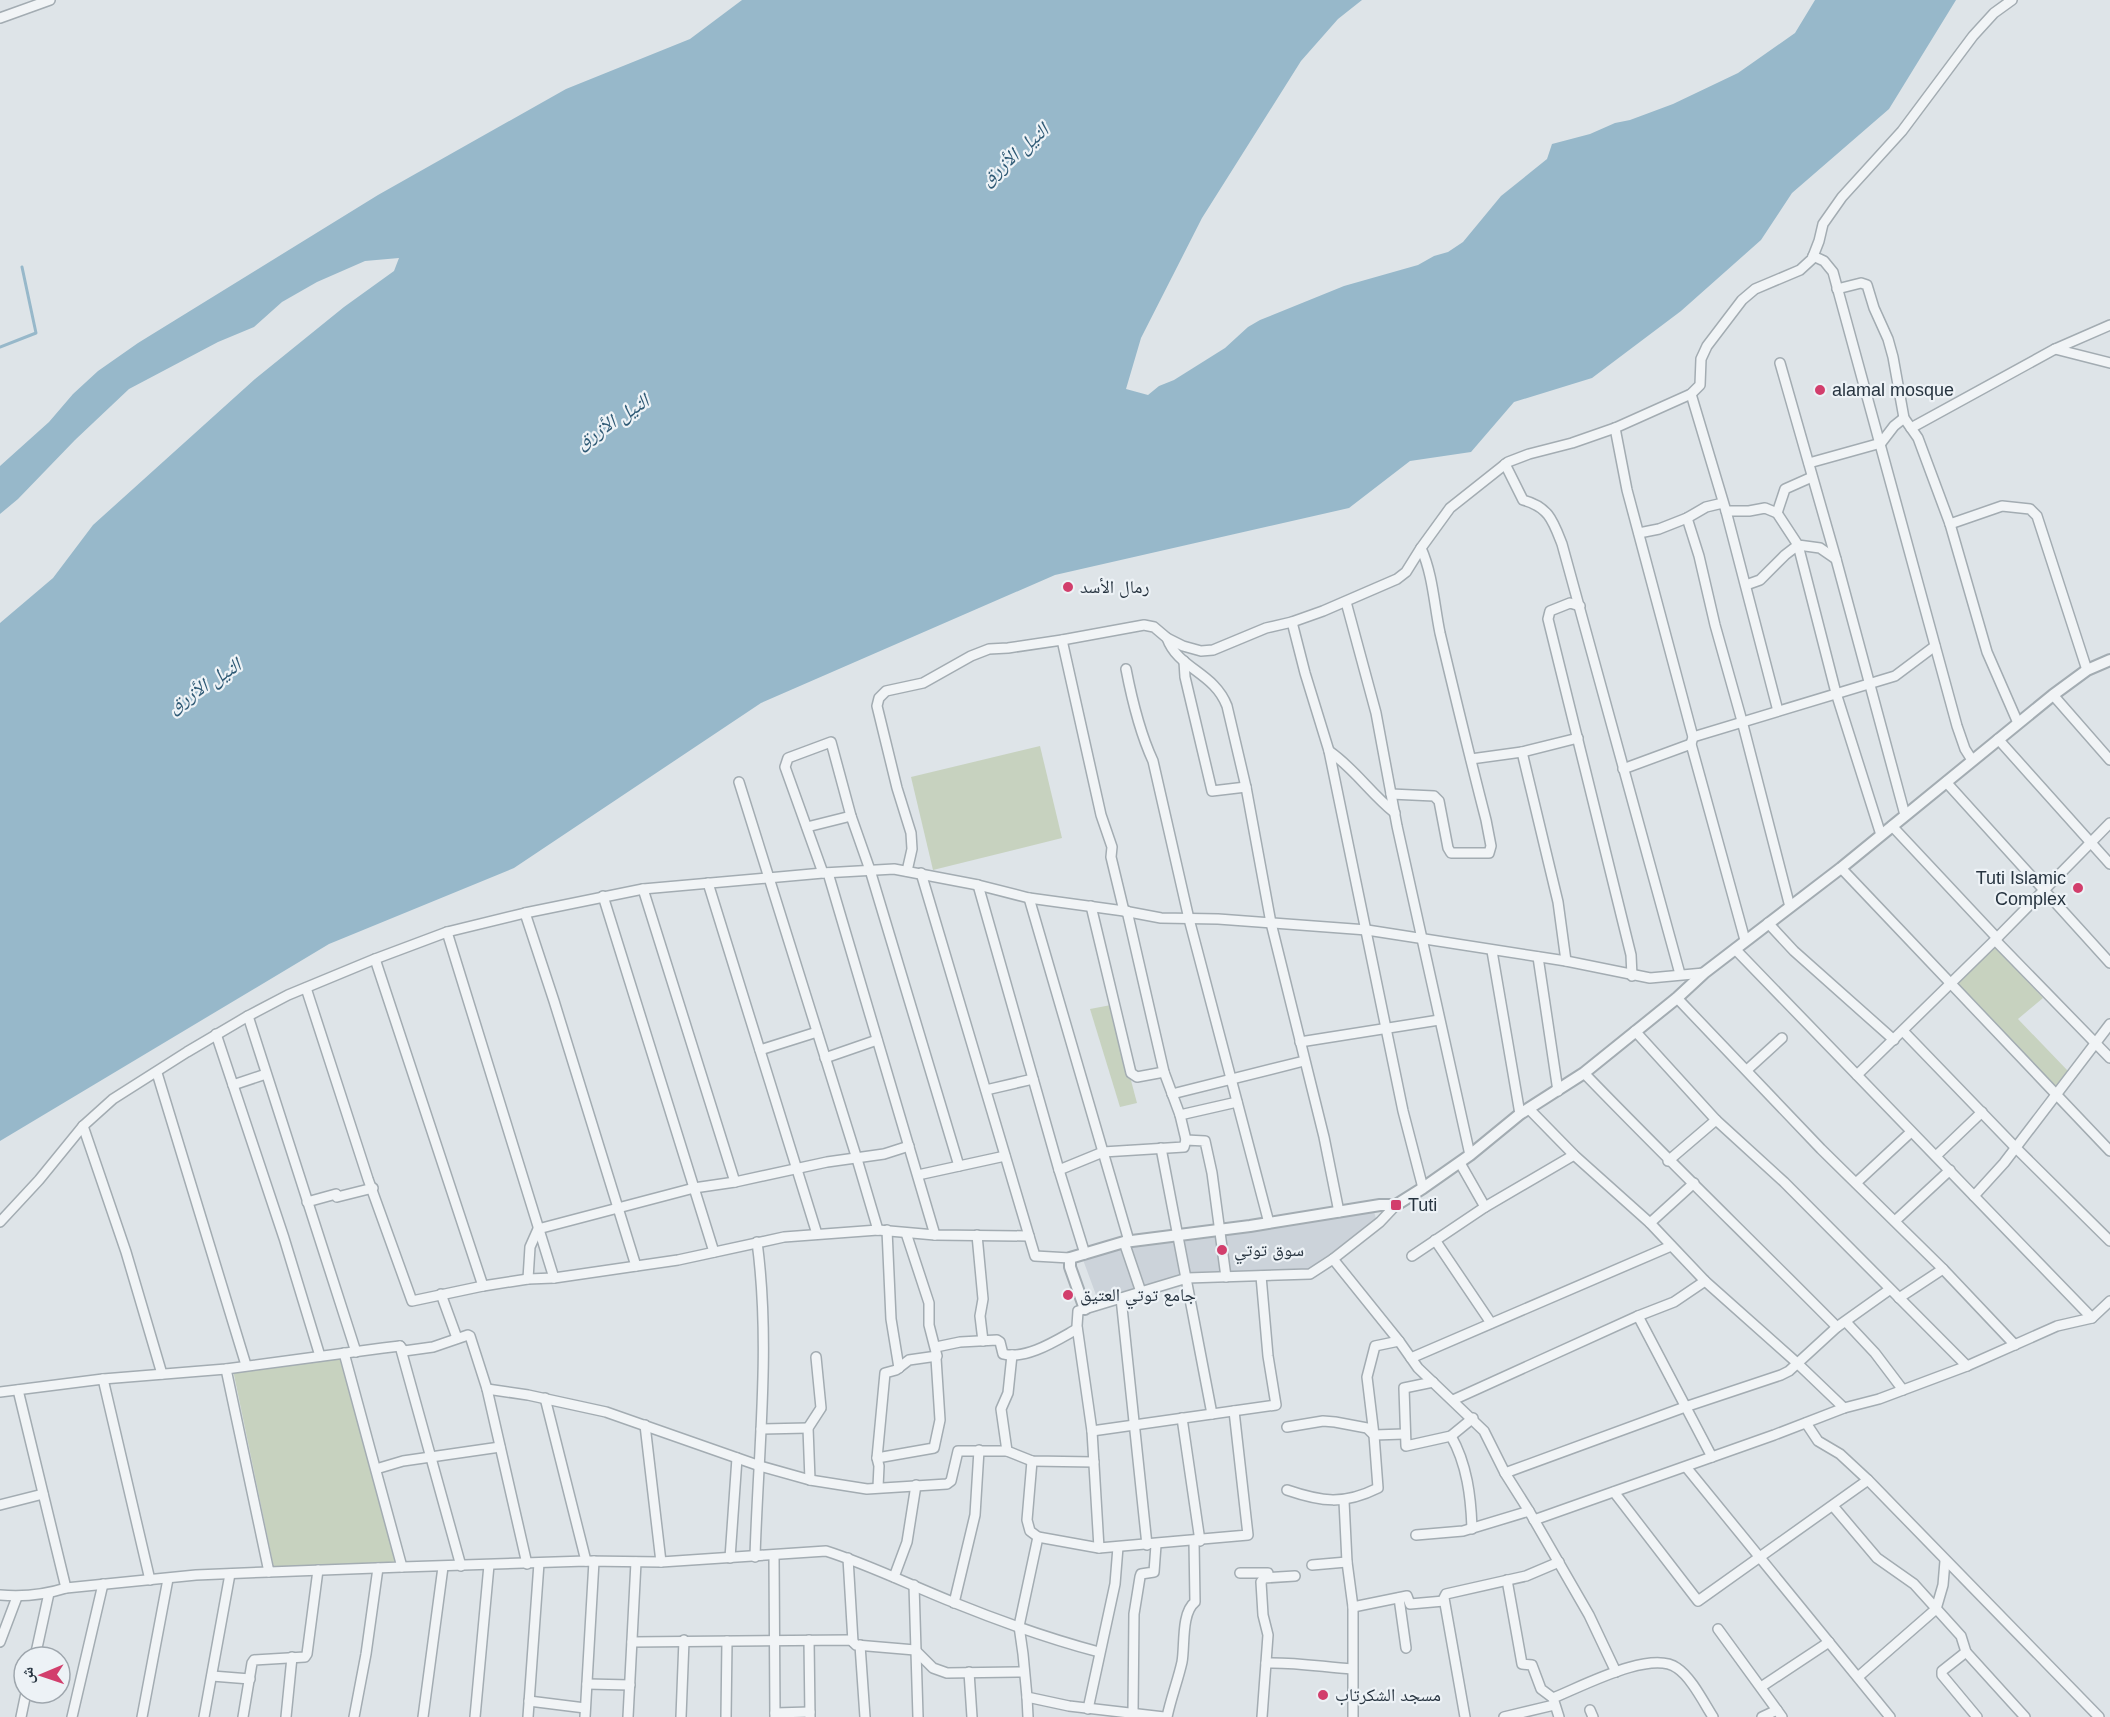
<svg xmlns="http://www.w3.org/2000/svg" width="2110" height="1717" viewBox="0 0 2110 1717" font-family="Arial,'Noto Naskh Arabic',sans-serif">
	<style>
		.built { fill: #ccd3da }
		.green { fill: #c7d2bf }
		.water { fill: #97b8ca }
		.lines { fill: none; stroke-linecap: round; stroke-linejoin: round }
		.stream { stroke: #97b8ca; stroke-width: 3 }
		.minor-casing { stroke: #a3acb2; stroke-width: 12 }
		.tertiary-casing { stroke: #a3acb2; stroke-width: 14 }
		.minor { stroke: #f1f4f6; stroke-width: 9 }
		.tertiary { stroke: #f1f4f6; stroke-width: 10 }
		.poi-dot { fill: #d23e6c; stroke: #edf2f6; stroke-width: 2 }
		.labels { text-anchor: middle; stroke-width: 4.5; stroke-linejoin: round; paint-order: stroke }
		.poi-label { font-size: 18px; fill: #273440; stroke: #edf2f6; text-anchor: start }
		.water-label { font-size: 20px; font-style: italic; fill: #2f5a75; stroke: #edf2f6 }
	</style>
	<rect width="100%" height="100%" fill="#dee4e8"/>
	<polygon class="built" points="1373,1208 1377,1222 1309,1272 1187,1277 1099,1303 1082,1257 1127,1242"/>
	<g class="green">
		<polygon points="1040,746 1062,838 933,870 911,777"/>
		<polygon points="1994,945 2043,998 2018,1019 2068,1071 2055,1087 1954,985"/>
		<polygon points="1111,1005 1137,1103 1120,1107 1090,1009"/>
		<polygon points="340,1356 396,1565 274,1568 233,1370"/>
	</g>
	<polygon class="water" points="742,0 1362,0 1338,19 1301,61 1202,218 1141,338 1126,389 1148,395 1159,386 1174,380 1225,348 1248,327 1260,320 1344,286 1418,265 1434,256 1448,252 1463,242 1501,196 1547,159 1552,144 1590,134 1615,123 1630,120 1673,104 1738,73 1795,33 1815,0 1956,0 1889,109 1792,193 1761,240 1681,311 1592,378 1514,402 1471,452 1410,461 1349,508 1055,575 761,703 514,868 329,944 0,1141 0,623 53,578 93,525 255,379 344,307 394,271 399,258 365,261 317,282 282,302 254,327 218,342 129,389 75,440 18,499 0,514 0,466 49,422 73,394 98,371 138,343 378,195 566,89 690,39"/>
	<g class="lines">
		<polyline class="stream" points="0,347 36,333 22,267"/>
		<defs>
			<g id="minor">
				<polyline points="0,18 50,0"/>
				<polyline points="1813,256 1824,261 1833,272 1957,726 1965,749 1972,760"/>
				<polyline points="1837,289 1861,283 1867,285 1874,308 1888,339 1893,357 1904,418 1918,438 1950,524 1987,652 2018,723"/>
				<polyline points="2055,349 2110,363"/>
				<polyline points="1780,363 1836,559 1905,815"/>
				<polyline points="1691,394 1726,511 1778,711"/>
				<polyline points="1615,428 1627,490 1693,737 1691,744 1745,940"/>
				<polyline points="1911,428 2055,349 2110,325"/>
				<polyline points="1809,463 1881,443 1894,426 1904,418"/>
				<path d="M1505,464L1523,500C1549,507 1553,521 1562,544L1680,974"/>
				<polyline points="1726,511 1749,511 1765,508 1777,513 1798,545 1820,548 1836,559"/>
				<polyline points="1777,513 1785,489 1812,477"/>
				<polyline points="1687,518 1699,556 1715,625 1742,721 1790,907"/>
				<polyline points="1950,524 2002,506 2030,509 2037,516 2087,670"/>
				<polyline points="1639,533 1659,529 1687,518 1706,507 1723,503"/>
				<polyline points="1746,585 1760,580 1785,555 1798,545 1836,693 1881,835"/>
				<polyline points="1346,602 1376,713 1397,826 1470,1155"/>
				<polyline points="1580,606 1570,603 1550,611 1548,619 1631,955 1632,976"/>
				<polyline points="1292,622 1305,673 1329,751 1403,1111 1423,1188"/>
				<path d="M1167,638C1178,669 1214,672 1227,706L1246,787L1271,923L1324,1137L1339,1212"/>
				<polyline points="1062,640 1101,815 1112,847 1111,857 1124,911"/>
				<polyline points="1184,661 1185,677 1212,791 1246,787"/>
				<path d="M1126,669C1132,700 1140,733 1153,761L1189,919L1269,1223"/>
				<polyline points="2053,695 2110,760"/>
				<polyline points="1693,737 1895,676 1935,646"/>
				<polyline points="1998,739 2110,864"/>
				<path d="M1329,751C1355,769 1370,793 1395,813"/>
				<polyline points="1522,752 1558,902 1566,961"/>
				<polyline points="1471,759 1522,752 1578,738"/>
				<polyline points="1623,769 1691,744"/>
				<polyline points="739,782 857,1159 878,1230"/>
				<polyline points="1946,782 2110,963"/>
				<path d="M1391,794L1434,796L1439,801L1448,848L1451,853H1489L1491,846L1486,820C1470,758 1455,696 1440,633C1434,604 1433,575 1421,548"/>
				<polyline points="1892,826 1997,938"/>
				<polyline points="807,827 851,816"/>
				<polyline points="1841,868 2110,1151"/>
				<polyline points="907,871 912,849 911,833 897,788 877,706 879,698 886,691 923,683 971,656 989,649 1008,648 1062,640 1144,625 1154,627 1167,638 1183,646 1201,651 1213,650 1266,628 1292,622 1323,611 1397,579 1406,572 1421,548 1450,508 1508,462 1529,454 1572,443 1615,428 1691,394 1700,385 1701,359 1707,346 1742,300 1755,289 1800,270 1812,259 1819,241 1823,224 1842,197 1902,131 1973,36 1994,13 2012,0"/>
				<polyline points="823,873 785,767 788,758 831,742 851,816 870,870 959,1166"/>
				<polyline points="828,873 935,1235"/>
				<polyline points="921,873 1035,1256 1070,1258"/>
				<polyline points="708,883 817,1234"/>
				<polyline points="978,885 1059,1170 1085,1254"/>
				<polyline points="643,889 735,1182"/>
				<polyline points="603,896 714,1252"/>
				<polyline points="1029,898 1129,1241"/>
				<polyline points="1091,906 1131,1073 1137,1077 1164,1072"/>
				<polyline points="1127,911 1164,1072 1180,1115 1186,1140"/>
				<polyline points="525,913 554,1001 636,1266"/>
				<polyline points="1768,923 1794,951 1894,1040"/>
				<polyline points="447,932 554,1278"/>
				<polyline points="1995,940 2110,1058"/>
				<polyline points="1735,949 2092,1318"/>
				<polyline points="1492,951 1520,1114"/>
				<polyline points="1538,957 1558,1091"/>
				<polyline points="375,959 483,1286"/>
				<polyline points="306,988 368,1179 412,1301 483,1286 528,1279 554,1278 678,1260 784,1237 878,1230 935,1235 1029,1236"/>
				<polyline points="1677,998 1821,1149 1943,1269 2015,1345"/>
				<polyline points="248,1016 356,1352"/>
				<polyline points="1635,1031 1716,1120 1784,1182 1967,1366"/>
				<polyline points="1903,1031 2016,1148 2110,1241"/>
				<polyline points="216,1034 284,1238 320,1356"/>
				<polyline points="1300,1042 1439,1020"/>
				<polyline points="760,1050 817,1032"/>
				<polyline points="825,1058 877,1040"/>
				<polyline points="1747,1070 1782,1038"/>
				<polyline points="157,1073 246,1365"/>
				<path d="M1584,1073C1667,1159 1753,1242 1837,1327"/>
				<polyline points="1857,1075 1995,940 2110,823"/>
				<polyline points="233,1085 266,1074"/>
				<polyline points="986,1090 1033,1079"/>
				<polyline points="1172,1094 1304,1061"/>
				<polyline points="1529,1109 1574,1155 1650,1223 1705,1281 1796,1362 1844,1408"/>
				<polyline points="1180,1115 1237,1102"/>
				<polyline points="83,1126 126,1252 162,1374"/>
				<polyline points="1161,1148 1212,1414"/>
				<polyline points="1936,1156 1982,1112"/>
				<polyline points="1668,1161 1716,1120"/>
				<polyline points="1460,1163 1485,1207"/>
				<polyline points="1059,1170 1103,1152 1184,1147 1186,1140 1205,1141 1212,1173 1226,1277"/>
				<polyline points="918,1175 1005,1156"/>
				<polyline points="1856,1183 1911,1132"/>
				<polyline points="1974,1196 2004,1163 2110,1024"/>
				<polyline points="307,1202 336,1194 337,1197 373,1188"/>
				<polyline points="1895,1221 1950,1170"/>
				<polyline points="0,1222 39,1180 83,1126 113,1099 187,1052 248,1016 288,995 375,959 447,932 525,913 643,889 823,873 894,869 978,885 1029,898 1124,911 1161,918 1218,919 1367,930 1566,961 1650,978 1704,973"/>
				<polyline points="1650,1223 1694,1183"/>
				<polyline points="887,1230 891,1319 899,1368"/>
				<polyline points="977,1235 983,1299 980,1316 983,1341"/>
				<polyline points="1435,1240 1491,1323"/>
				<polyline points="1124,1242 1141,1292"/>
				<polyline points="1412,1256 1485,1207 1574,1155"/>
				<polyline points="1333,1259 1399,1341 1418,1368 1484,1431 1505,1473 1529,1511 1589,1615 1616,1672"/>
				<polyline points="528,1279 530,1247 538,1229 694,1188 735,1182 827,1162 884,1154 909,1146"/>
				<polyline points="441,1294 457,1338"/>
				<polyline points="1121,1298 1147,1545"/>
				<polyline points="1899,1298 1943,1269"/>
				<polyline points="1638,1316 1712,1457"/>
				<polyline points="1846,1322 1875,1353 1903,1390"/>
				<polyline points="400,1346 461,1566"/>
				<path d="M936,1347L960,1342L997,1340L1000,1342L1003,1354C1027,1360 1057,1340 1077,1329"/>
				<polyline points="1411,1358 1671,1246"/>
				<polyline points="226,1369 269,1572 402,1567 344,1353"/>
				<polyline points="103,1379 150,1580"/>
				<polyline points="1433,1382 1404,1388 1406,1446 1451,1436 1473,1418"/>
				<polyline points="487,1389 528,1395 606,1412 760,1466 810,1480 867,1489 947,1484 951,1481 958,1451 1007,1451 1032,1461 1094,1462"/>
				<polyline points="18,1390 66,1588"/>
				<polyline points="0,1392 103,1379 226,1369 383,1348 400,1346 404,1351 433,1347 468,1335 470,1336 487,1389 527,1564"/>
				<polyline points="545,1398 586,1561"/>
				<polyline points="1453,1400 1638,1316 1674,1302 1705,1281"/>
				<polyline points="1182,1418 1200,1541"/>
				<polyline points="1806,1423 1818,1441 1840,1454 1868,1480 2099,1717"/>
				<polyline points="645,1425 661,1562"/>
				<polyline points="1287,1427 1323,1421 1335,1422 1367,1428 1374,1435 1404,1434"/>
				<polyline points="761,1429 808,1428"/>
				<polyline points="1092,1431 1276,1405 1268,1356 1261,1276"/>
				<path d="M1451,1436C1467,1464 1471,1497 1472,1529"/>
				<polyline points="1007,1451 1001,1409 1008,1393 1012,1355"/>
				<polyline points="877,1458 934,1448 940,1420 936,1358"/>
				<polyline points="1032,1461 1027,1520 1030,1531 1038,1537 1099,1548 1248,1535 1234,1411"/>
				<polyline points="1686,1467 1890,1717"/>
				<polyline points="376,1469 403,1461 500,1447"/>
				<polyline points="1505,1473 1685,1407 1781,1375 1789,1371 1837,1327 1889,1290"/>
				<polyline points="810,1480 808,1428 821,1408 816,1357"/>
				<polyline points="878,1487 879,1466 877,1458 885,1373 896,1370 909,1360 937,1356 929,1325 929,1303 906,1233"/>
				<path d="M1287,1490C1322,1502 1344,1505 1378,1488L1374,1435L1367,1377L1375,1346L1399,1341"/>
				<polyline points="1614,1492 1698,1601 1868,1480"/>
				<polyline points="1344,1501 1347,1562 1353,1607 1353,1717"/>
				<polyline points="0,1505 43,1494"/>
				<polyline points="1833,1506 1877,1558 1914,1584 1961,1636 1966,1652 2025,1717"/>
				<polyline points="1534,1520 1774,1435 1844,1408 1879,1399 1967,1366 2057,1326 2092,1318 2110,1301"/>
				<polyline points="1416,1535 1463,1531 1529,1511"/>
				<polyline points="1038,1537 1019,1626 1023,1654 1027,1697 1069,1706 1164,1717"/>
				<polyline points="1099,1548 1092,1431 1077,1326 1078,1311 1187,1278 1310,1274 1333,1259 1380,1222 1396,1205"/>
				<polyline points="774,1556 775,1717"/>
				<path d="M755,1557C758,1452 771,1346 757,1242"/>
				<polyline points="730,1558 737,1458"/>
				<polyline points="848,1558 853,1642"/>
				<polyline points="1312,1565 1347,1562"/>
				<path d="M402,1567L586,1561L661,1562L826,1551C870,1565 912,1586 955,1603C1002,1622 1050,1639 1099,1652"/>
				<polyline points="1240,1573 1268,1573 1268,1577"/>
				<polyline points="894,1577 907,1542 916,1485"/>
				<polyline points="1507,1580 1522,1664 1532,1665 1541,1689 1553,1698"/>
				<polyline points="914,1585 918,1717"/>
				<path d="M0,1595C23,1597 44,1595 66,1588L196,1575L269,1572"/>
				<polyline points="1399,1598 1406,1648"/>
				<polyline points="954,1603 975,1515 979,1450"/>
				<polyline points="1353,1607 1407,1596 1410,1604 1444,1601"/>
				<polyline points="1718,1629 1782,1717"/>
				<polyline points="809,1640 810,1717"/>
				<polyline points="0,1642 17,1597"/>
				<polyline points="632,1642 851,1640 856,1645 915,1650 933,1668 947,1673 1024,1672"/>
				<polyline points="860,1645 865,1717"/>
				<polyline points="1966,1652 1942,1671 1942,1675 1977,1717"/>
				<polyline points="35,1657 49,1593"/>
				<path d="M1266,1663C1295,1662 1323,1667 1352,1669"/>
				<polyline points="969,1672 972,1717"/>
				<polyline points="212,1676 250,1679"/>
				<polyline points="1858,1677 1936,1609 1943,1585 1945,1561"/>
				<polyline points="587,1684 630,1685"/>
				<polyline points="1761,1687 1829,1642"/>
				<polyline points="1027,1697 1028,1717"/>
				<polyline points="529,1701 585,1708"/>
				<polyline points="1088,1709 1115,1584 1118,1547"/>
				<polyline points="1590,1710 1593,1717"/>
				<polyline points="1133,1712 1134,1614 1140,1577 1141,1574 1154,1572 1156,1545"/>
				<polyline points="775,1713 810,1712"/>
				<polyline points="21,1717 26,1693"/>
				<polyline points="72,1717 103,1584"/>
				<polyline points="142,1717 168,1579"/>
				<polyline points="204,1717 230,1574"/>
				<polyline points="243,1717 252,1663 254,1660 305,1657 307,1654 318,1570"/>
				<polyline points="286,1717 292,1657"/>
				<polyline points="354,1717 366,1654 378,1568"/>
				<polyline points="423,1717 443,1567"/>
				<polyline points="475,1717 489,1565"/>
				<polyline points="528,1717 539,1563"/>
				<polyline points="585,1717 594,1561"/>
				<polyline points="628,1717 636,1562"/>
				<polyline points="681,1717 684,1640"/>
				<polyline points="726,1717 727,1641"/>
				<path d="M1167,1717C1171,1698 1178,1680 1182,1662C1185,1646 1181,1613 1195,1602L1194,1541"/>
				<polyline points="1262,1717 1268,1635 1263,1615 1261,1582 1264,1578 1295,1576"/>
				<polyline points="1465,1717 1444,1598 1446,1594 1526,1576 1559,1562"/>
				<polyline points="1504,1717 1554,1705"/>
				<path d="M1559,1717L1553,1698C1581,1687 1651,1649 1677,1668C1691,1677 1704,1703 1713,1717"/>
				<polyline points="1762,1717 1777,1710"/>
			</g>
			<polyline id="tertiary" points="1085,1309 1070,1267 1070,1258 1124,1242 1250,1226 1380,1205 1396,1205 1423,1188 1470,1155 1520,1114 1584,1073 1677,998 1704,973 1841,868 2053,695 2087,670 2110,660"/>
		</defs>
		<use href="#minor" class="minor-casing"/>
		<use href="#tertiary" class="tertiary-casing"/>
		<use href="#minor" class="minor"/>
		<use href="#tertiary" class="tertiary"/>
	</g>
	<g class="poi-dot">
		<circle cx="1820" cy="390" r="6"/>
		<circle cx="1068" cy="587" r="6"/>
		<circle cx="2078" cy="888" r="6"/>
		<rect x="1390" y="1199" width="12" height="12" rx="3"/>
		<circle cx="1222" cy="1250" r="6"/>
		<circle cx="1068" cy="1295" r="6"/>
		<circle cx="1323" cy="1695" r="6"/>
	</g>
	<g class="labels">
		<g class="poi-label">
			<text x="1832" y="396">alamal mosque</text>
			<text x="1080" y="593">رمال الأسد</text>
			<text x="2066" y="884" text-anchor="end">Tuti Islamic<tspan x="2066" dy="21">Complex</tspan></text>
			<text x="1408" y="1211">Tuti</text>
			<text x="1234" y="1256">سوق توتي</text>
			<text x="1080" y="1301">جامع توتي العتيق</text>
			<text x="1335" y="1701">مسجد الشكرتاب</text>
		</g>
		<g class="water-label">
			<text transform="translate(1014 154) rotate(-41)" y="7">النيل الأزرق</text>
			<text transform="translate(612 421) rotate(-33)" y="7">النيل الأزرق</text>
			<text transform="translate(204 685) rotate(-33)" y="7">النيل الأزرق</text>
		</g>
	</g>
	<g transform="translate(42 1675) rotate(268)"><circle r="28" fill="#edf2f6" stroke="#9ea6ad" stroke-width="1.5"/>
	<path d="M0-4.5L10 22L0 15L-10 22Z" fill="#d23e6c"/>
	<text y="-9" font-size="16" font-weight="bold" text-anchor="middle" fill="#273440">ش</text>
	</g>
</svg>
